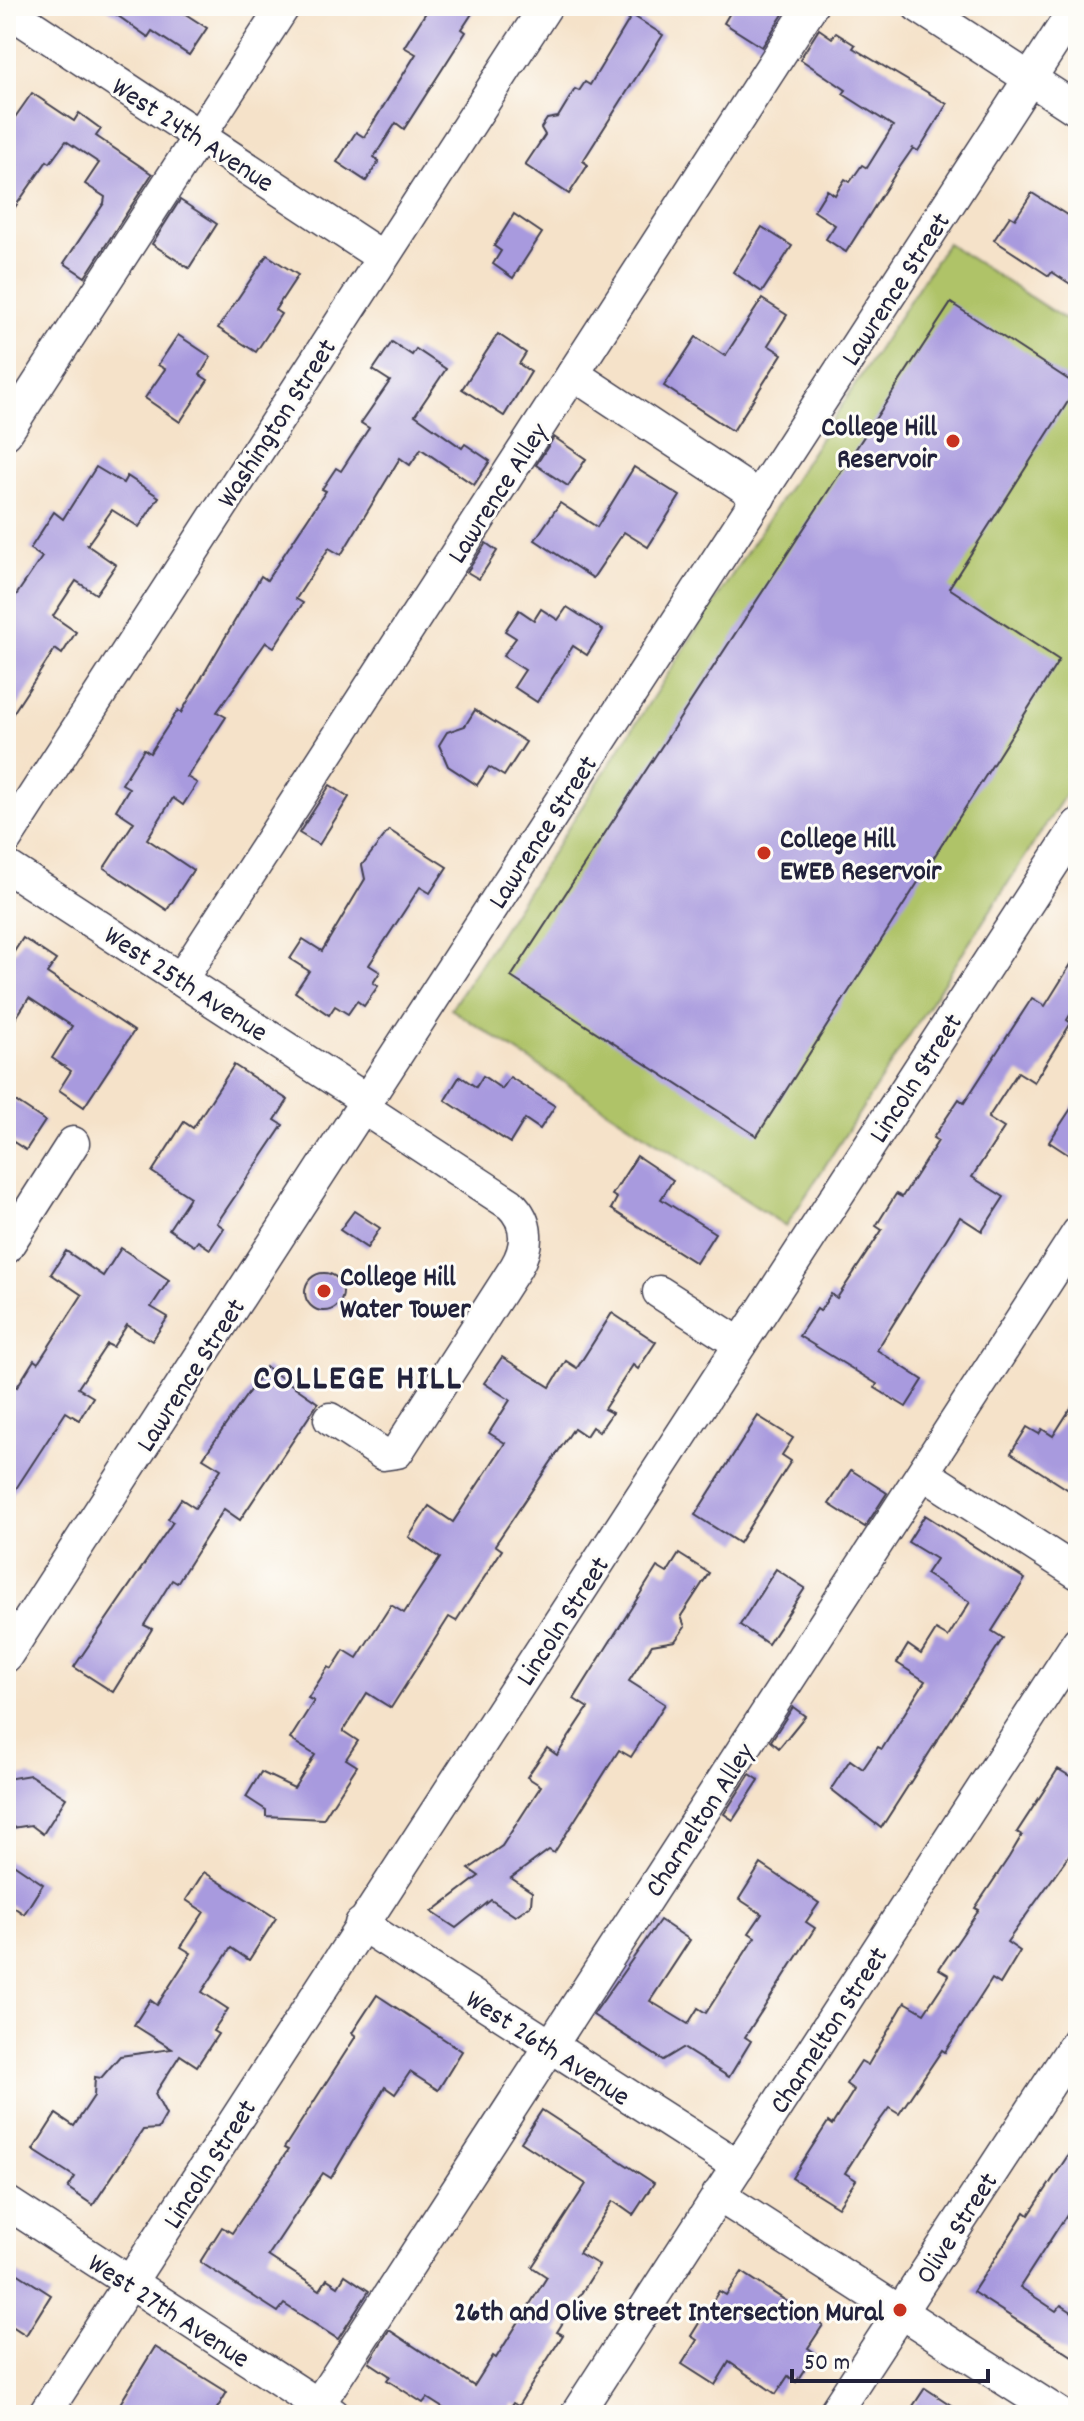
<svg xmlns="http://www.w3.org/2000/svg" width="1084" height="2421" viewBox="0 0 1084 2421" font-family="Dekko,sans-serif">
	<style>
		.green { fill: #afc367; stroke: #687251; stroke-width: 2 }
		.building { fill: #a89ade }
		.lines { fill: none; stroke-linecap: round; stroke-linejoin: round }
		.minor-casing { stroke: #423f50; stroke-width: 35 }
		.minor { stroke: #fff; stroke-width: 32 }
		.poi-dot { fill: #c8321e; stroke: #fdfcf7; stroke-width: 3 }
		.labels { text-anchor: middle; stroke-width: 6; stroke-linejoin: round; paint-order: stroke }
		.street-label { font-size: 28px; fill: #22223b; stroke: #fdfcf7 }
		.poi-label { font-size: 28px; font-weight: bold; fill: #22223b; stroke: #fdfcf7; text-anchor: end }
		.district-label { font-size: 36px; font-weight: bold; letter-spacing: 2px; fill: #22223b; stroke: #fdfcf7 }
	</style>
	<rect width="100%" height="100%" fill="#fdfcf7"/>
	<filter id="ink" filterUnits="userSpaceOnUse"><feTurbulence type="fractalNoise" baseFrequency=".0125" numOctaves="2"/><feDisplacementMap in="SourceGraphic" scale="16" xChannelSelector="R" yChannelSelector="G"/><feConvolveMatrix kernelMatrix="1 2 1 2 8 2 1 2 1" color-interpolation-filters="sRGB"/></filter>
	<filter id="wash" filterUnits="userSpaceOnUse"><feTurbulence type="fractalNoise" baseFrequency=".006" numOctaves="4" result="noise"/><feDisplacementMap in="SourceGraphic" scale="32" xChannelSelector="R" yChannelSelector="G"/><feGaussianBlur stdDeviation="1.8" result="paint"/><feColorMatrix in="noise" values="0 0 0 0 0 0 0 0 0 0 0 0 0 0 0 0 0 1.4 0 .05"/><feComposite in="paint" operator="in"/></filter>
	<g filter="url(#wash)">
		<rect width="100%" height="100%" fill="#f5e2c9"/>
		<polygon class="green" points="947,243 1078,328 1078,775 786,1226 451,1009"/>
		<g id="blocks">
			<g class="building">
				<polygon points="104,6 173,6 207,28 189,55 152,31 148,37"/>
				<polygon points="430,6 477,6 462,29 466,32 404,129 396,123 374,157 379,161 366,181 337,162 356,132 364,137 416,54 404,47"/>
				<polygon points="734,6 785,6 787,8 762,47 724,23"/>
				<polygon points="632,15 663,35 583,161 588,165 569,194 525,165 545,135 541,128 547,119 558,117 575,89 579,91 585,82 590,85"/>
				<polygon points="819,29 832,38 836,33 855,45 853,48 947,104 918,151 913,148 897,171 846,252 826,239 835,225 814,211 827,190 835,195 845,179 850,182 862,165 867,168 893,126 843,94 846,90 800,59"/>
				<polygon points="32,93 74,121 79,113 101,129 96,136 152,174 85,277 64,263 104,203 105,197 85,184 99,163 66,141 50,163 47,161 6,220 6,130"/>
				<polygon points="1032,193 1078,222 1078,289 1052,272 1049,276 994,240 1010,216 1015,219"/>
				<polygon points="180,200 217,224 189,268 152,244"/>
				<polygon points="514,214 542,233 513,278 493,264 501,251 494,246"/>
				<polygon points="762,227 792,246 762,292 733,272"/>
				<polygon points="267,255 298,275 275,310 281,314 256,352 218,328"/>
				<polygon points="762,299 787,315 768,345 782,354 733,431 664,386 696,337 725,356"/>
				<polygon points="951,303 1078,386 949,588 1059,660 757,1136 511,977"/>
				<polygon points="498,334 526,353 519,364 531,372 504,416 462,389"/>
				<polygon points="178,335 211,357 200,375 208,380 180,422 145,398 165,369 158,365"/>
				<polygon points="392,342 412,355 416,349 446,369 415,415 462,448 465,444 490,461 474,485 421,449 410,465 400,458 341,555 329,548 296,599 303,603 274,647 266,642 217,712 226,717 187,777 197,783 183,805 173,798 147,839 193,870 167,910 104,868 134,822 116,810 129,788 122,784 144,749 150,753 178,710 181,713 261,576 267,580 326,491 322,489 336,468 341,471 369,428 361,423 390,381 373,370"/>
				<polygon points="554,437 586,459 568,486 536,465"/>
				<polygon points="96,467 123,483 127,476 159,497 139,527 112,510 87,545 116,565 96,594 76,581 53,616 76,632 62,654 55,649 6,724 6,610 42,557 30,549 54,512 63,519"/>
				<polygon points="634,467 680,496 648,547 624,532 593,578 535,540 560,503 597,527"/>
				<polygon points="486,543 497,551 479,579 467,572"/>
				<polygon points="567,607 603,630 587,655 573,646 537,702 514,687 525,670 503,656 516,638 505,631 519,610 534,620 541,609 558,620"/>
				<polygon points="475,710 526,742 504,776 489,767 477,785 448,766 439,745 447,732 465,726"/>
				<polygon points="330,785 349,797 319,845 299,833"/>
				<polygon points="389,830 447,867 430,893 420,887 369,965 380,972 373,983 378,986 364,1006 357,1001 348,1014 335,1006 329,1015 295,992 309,971 290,959 303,939 322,951 365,879 362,865"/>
				<polygon points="23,938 56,960 47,973 134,1031 84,1107 59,1090 71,1071 52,1058 72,1026 29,998 6,1033 6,964"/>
				<polygon points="1078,953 1078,1002 1067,1020 1071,1023 1034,1082 1018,1072 988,1118 1004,1128 972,1177 1004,1197 982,1231 960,1217 877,1350 923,1380 906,1407 875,1388 877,1384 799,1336 817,1309 820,1311 831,1294 837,1298 882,1230 876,1226 896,1194 902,1197 938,1141 933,1138 959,1099 964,1103 1032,998 1045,1006"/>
				<polygon points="234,1065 288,1100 275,1120 283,1125 217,1223 224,1228 210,1249 198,1241 194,1246 169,1229 190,1197 152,1172 184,1122 193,1128"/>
				<polygon points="460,1076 476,1087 483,1076 502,1089 510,1077 555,1106 540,1129 525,1119 510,1143 445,1100"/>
				<polygon points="6,1095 45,1121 26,1150 6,1137"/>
				<polygon points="1078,1098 1078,1161 1049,1142"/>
				<polygon points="637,1156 673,1180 661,1199 715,1233 696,1263 611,1209 617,1198 612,1195"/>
				<polygon points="354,1211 380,1228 367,1248 340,1230"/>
				<polygon points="121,1248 169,1280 151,1307 168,1317 152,1341 127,1325 113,1347 107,1344 78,1388 93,1397 79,1420 66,1412 6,1504 6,1380 17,1387 34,1360 38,1363 82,1295 51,1274 66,1251 103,1276"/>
				<circle cx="324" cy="1292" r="19"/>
				<polygon points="612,1313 656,1342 638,1369 633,1365 604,1409 612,1413 599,1432 592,1427 586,1436 574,1428 495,1545 502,1550 456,1621 449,1617 391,1708 367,1693 343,1731 358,1741 346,1759 357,1766 323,1819 266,1816 266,1810 246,1797 261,1772 294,1788 315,1755 290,1739 314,1701 308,1698 328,1667 332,1669 344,1650 357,1658 391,1605 404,1613 440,1558 409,1537 429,1506 453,1522 505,1443 489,1433 510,1400 484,1383 502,1357 550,1387 566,1361 577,1368"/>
				<polygon points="266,1367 318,1403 240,1520 224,1509 177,1583 172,1580 144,1625 152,1629 113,1692 74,1667 173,1522 168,1519 181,1499 195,1508 221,1469 203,1458"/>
				<polygon points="1078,1397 1078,1496 1011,1453 1027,1427 1039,1434 1042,1429 1053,1436"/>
				<polygon points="758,1416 793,1438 782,1455 791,1461 739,1543 695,1515"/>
				<polygon points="851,1470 887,1493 865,1527 829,1504"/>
				<polygon points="925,1515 1025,1579 992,1631 1003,1638 881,1828 831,1789 850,1760 863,1769 878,1747 882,1749 925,1681 897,1663 908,1645 921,1654 936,1630 948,1637 970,1602 926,1574 936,1559 908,1542"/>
				<polygon points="679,1554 709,1573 681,1616 685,1627 675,1641 652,1645 629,1681 665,1704 631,1757 619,1750 554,1853 549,1850 511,1878 532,1892 531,1905 515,1916 491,1900 456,1928 432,1912 479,1876 469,1869 502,1846 541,1786 527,1777 547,1748 557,1755 588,1708 574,1699 657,1567 667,1573"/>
				<polygon points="776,1569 805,1588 768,1644 740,1625"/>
				<polygon points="793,1707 805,1716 779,1748 771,1741"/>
				<polygon points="1058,1769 1078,1781 1078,1843 1007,1942 1020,1951 1000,1984 992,1979 945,2052 942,2050 899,2114 889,2108 867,2138 845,2173 856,2180 838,2207 792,2178 828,2122 832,2125 854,2090 846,2084 861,2061 868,2065 905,2002 924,2013 949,1975 939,1969 979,1910 975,1908 1009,1857 1022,1835 1017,1832"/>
				<polygon points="750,1774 759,1780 733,1820 724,1814"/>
				<polygon points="30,1775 66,1798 43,1834 31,1825 6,1829 6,1779"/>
				<polygon points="6,1859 43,1884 24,1914 6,1902"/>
				<polygon points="761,1864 819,1903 806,1922 815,1928 745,2037 751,2041 729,2077 683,2048 663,2060 593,2015 660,1920 690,1940 650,2001 688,2024 698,2008 706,2013 755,1937 749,1933 762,1914 739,1899"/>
				<polygon points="204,1872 276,1918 249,1960 231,1948 202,1992 228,2009 213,2031 218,2034 197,2066 180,2055 155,2094 166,2115 158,2129 143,2130 93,2205 68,2188 75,2177 33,2150 56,2114 74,2126 94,2096 95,2077 101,2078 120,2056 172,2049 134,2025 150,2000 157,2005 191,1953 181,1947 204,1912 186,1900"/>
				<polygon points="377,1995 462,2051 438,2090 410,2072 395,2094 385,2087 331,2178 323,2173 268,2256 320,2290 327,2279 338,2286 345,2275 369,2291 338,2339 284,2304 278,2312 200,2262 222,2227 232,2233 288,2150 284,2148 356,2036 352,2033"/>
				<polygon points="542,2110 654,2183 633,2215 613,2201 579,2253 599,2265 557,2332 563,2335 518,2406 513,2403 505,2415 454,2415 427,2398 423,2403 387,2380 390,2376 369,2362 389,2330 474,2386 493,2356 496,2358 547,2277 532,2267 586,2184 521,2142"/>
				<polygon points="1078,2140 1078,2197 1020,2287 1056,2311 1061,2305 1078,2316 1078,2360 973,2292 1025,2212 1029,2215"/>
				<polygon points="6,2266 51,2295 26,2335 6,2322"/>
				<polygon points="742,2272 823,2325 808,2348 815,2353 796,2382 788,2376 776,2394 729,2362 715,2385 682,2364 697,2340 691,2336 719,2291 726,2295"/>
				<polygon points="155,2347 227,2392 213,2415 113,2415"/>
				<polygon points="925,2388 966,2415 907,2415"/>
			</g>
		</g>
	</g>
	<g filter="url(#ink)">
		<use href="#blocks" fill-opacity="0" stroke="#423f50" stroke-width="2"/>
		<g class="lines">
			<defs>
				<g id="minor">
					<polyline points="918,6 1078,110"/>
					<polyline points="6,9 382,257"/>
					<polyline points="573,374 759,497"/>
					<polyline points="6,433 284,6"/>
					<polyline points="6,839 546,6"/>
					<polyline points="6,866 366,1100"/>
					<polyline points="182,978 811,6"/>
					<polyline points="6,1248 73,1143"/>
					<polyline points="659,1292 740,1344"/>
					<path d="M330,1419L383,1454L397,1452L516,1267C529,1245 529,1222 510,1204L362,1107"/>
					<polyline points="923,1473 1078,1573"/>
					<polyline points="6,1656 1077,6"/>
					<polyline points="361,1924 738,2166"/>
					<polyline points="718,2195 1061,2415"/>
					<polyline points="6,2202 334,2415"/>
					<polyline points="318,2405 1078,1233"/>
					<polyline points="44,2415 1078,825"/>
					<polyline points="576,2415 1078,1642"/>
					<polyline points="833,2415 1078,2040"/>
				</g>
			</defs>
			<use href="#minor" class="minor-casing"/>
			<use href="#minor" class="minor"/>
		</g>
	</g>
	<g class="poi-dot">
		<circle cx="953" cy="441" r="8"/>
		<circle cx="764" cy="853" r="8"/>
		<circle cx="324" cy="1291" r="8"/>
		<circle cx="900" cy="2310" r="8"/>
	</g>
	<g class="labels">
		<g class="street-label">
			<text transform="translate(194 133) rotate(33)" y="10">West 24th Avenue</text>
			<text transform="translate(894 288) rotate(-57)" y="10">Lawrence Street</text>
			<text transform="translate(275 422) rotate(-57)" y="10">Washington Street</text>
			<text transform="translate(496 492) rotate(-57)" y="10">Lawrence Alley</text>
			<text transform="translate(541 831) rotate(-57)" y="10">Lawrence Street</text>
			<text transform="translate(187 982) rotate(33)" y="10">West 25th Avenue</text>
			<text transform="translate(914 1077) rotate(-57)" y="10">Lincoln Street</text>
			<text transform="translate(189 1374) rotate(-57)" y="10">Lawrence Street</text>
			<text transform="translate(561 1620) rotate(-57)" y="10">Lincoln Street</text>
			<text transform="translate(698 1819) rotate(-57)" y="10">Charnelton Alley</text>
			<text transform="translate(827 2029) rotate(-57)" y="10">Charnelton Street</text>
			<text transform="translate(549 2046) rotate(33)" y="10">West 26th Avenue</text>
			<text transform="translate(208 2163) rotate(-57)" y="10">Lincoln Street</text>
			<text transform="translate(955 2227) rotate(-57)" y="10">Olive Street</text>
			<text transform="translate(170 2309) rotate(33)" y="10">West 27th Avenue</text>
		</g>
		<g class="poi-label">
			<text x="937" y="435">College Hill<tspan x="937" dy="32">Reservoir</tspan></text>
			<text x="780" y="847" text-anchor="start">College Hill<tspan x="780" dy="32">EWEB Reservoir</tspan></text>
			<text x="340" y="1285" text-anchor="start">College Hill<tspan x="340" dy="32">Water Tower</tspan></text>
			<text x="884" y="2320">26th and Olive Street Intersection Mural</text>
		</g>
		<g class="district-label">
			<text x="358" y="1388">COLLEGE HILL</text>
		</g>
	</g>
	<rect width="1084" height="2421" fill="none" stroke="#fdfcf7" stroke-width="32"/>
	<path d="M792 2369v12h196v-12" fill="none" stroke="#22223b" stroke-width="4"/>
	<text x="804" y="2369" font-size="24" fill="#22223b" stroke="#fdfcf7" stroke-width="6" paint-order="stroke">50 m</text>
</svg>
